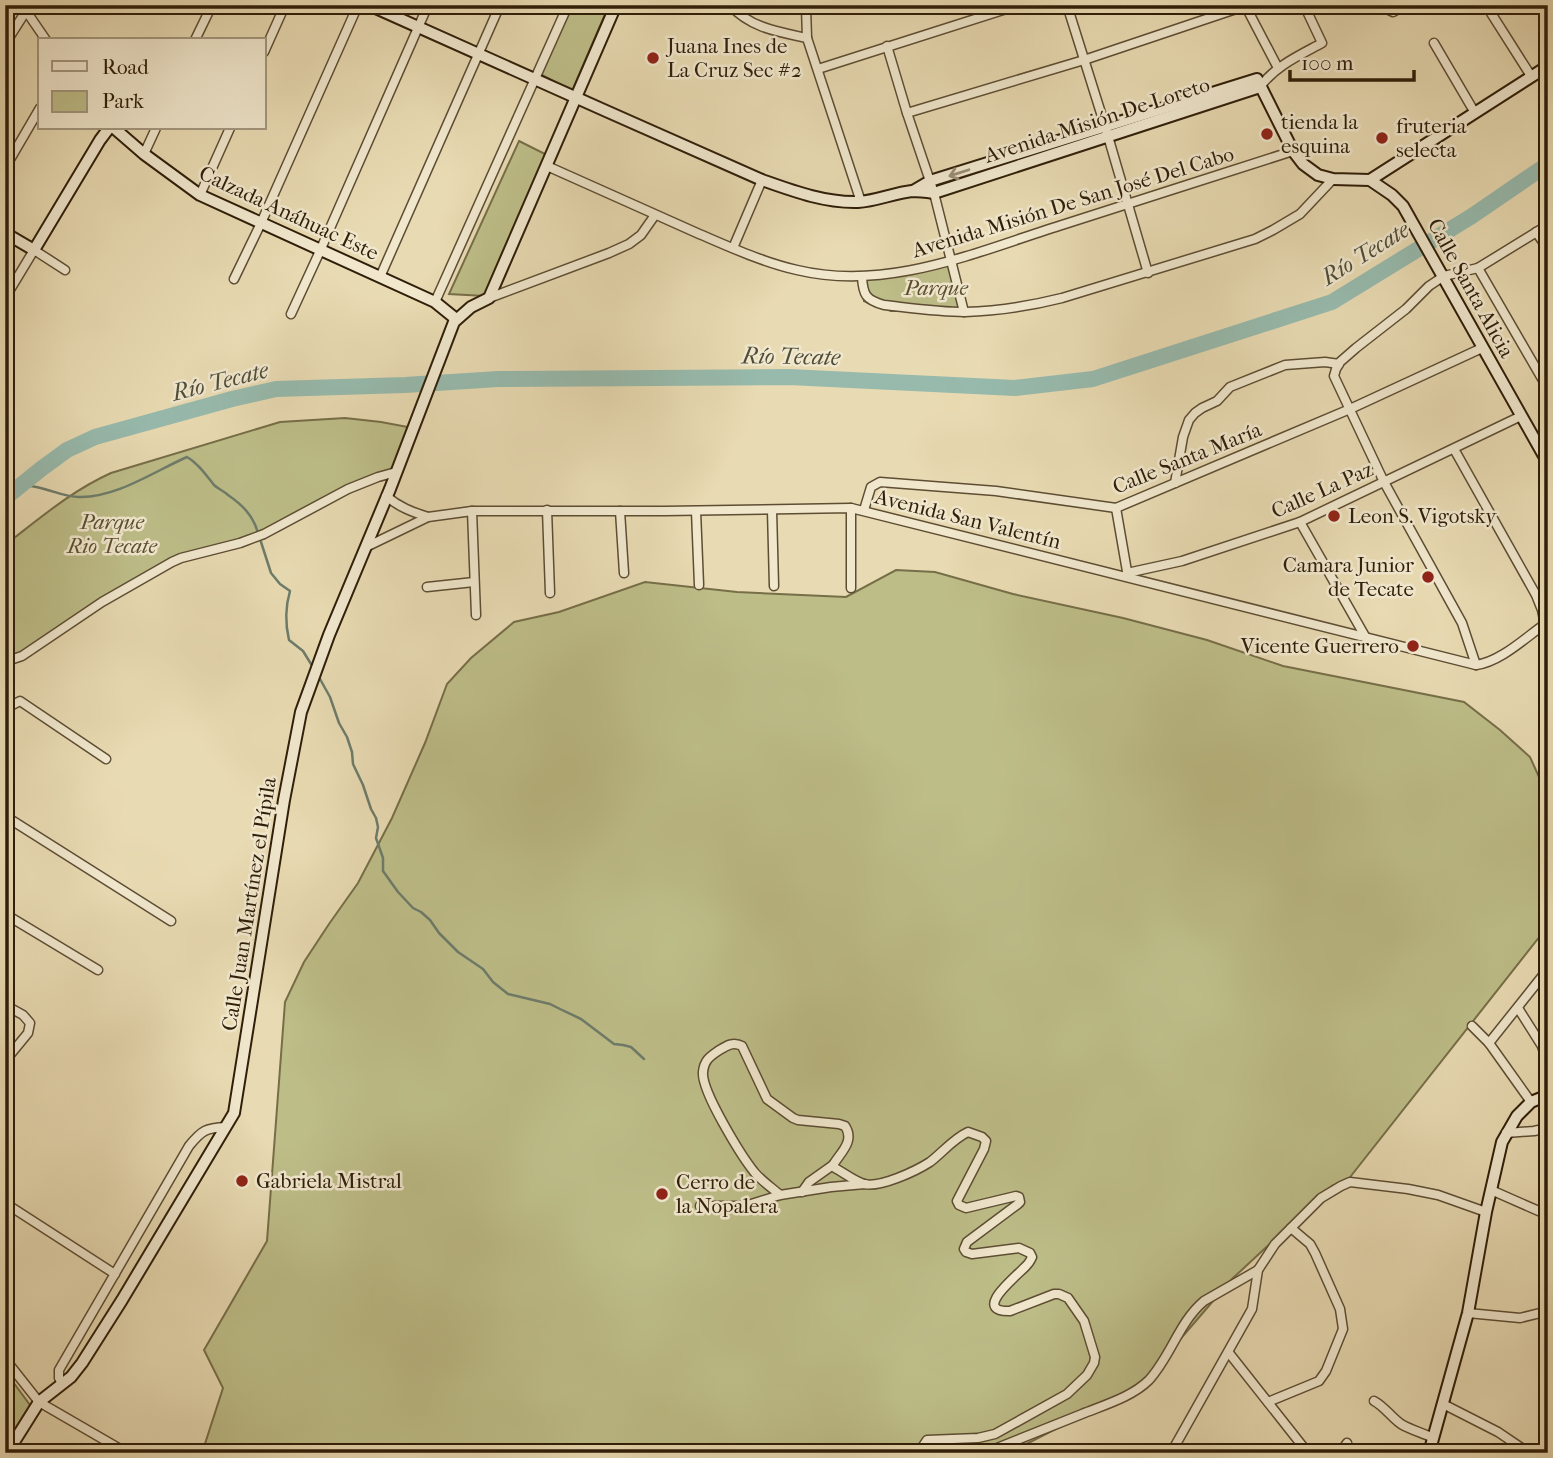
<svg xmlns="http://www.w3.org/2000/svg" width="1553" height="1458" viewBox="0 0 1553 1458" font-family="'IM FELL French Canon',serif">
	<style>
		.green { fill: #bdbd88; stroke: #766e48; stroke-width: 2 }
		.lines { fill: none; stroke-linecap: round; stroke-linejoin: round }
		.stream { stroke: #6d7c6b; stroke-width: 2.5 }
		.river { stroke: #97baad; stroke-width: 16 }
		.street-casing { stroke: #5d4d33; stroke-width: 11 }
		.secondary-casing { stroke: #2f1e09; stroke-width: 14 }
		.street { stroke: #f0e7cd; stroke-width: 8 }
		.secondary { stroke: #f0e7cd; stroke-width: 10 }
		.oneway { stroke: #998d75 }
		.poi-dot { fill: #8f2418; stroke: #f0e7cd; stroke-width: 2.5 }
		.labels { text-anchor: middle; stroke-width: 5; stroke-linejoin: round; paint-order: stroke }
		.poi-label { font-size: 21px; fill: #2f1e09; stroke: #f0e7cd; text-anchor: start }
		.street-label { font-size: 21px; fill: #2f1e09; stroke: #f0e7cd }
		.park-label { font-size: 21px; font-style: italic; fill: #5a4e2f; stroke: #f0e7cd }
		.water-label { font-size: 23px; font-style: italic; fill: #4e4d3a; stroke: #f0e7cd }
	</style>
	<rect width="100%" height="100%" fill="#e8dab2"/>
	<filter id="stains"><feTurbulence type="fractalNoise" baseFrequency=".00286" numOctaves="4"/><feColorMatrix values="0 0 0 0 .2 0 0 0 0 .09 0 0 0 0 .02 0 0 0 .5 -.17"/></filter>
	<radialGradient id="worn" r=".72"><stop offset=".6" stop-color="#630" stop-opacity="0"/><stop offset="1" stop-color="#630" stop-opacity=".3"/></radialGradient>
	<g class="green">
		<polygon points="573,5 609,5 572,91 540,74"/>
		<polygon points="519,141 547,155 485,296 449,294"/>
		<polygon points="952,261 966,311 891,311 864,301 866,277"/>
		<path d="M345,418L381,422L413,428L394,478L368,483L325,503L280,530L239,545L192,556L156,570L25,653L5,659V545C39,519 71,491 111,473L280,422Z"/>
		<polygon points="896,570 935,572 1013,594 1123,618 1207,640 1283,666 1464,702 1500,730 1530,757 1548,797 1548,926 1347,1181 1332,1186 1232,1279 1140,1386 1009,1453 202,1453 223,1388 204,1350 267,1241 285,1002 304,962 329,924 358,883 392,818 425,743 447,684 471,658 514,622 559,612 645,582 737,592 846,597"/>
		<polygon points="5,1371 30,1405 5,1446"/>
	</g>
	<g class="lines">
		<g class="stream">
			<path d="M20,486C43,484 59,497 79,497C116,498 155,471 187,457C198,463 206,475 214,485C218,489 224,491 228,495C241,504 252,514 257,530"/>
			<path d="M261,542L271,573L280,584L290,591C285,608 285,623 289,640L303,651L311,664"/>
			<polyline points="320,679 330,697 339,723 347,737 352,752 353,764 363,785 371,809 376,818 378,827 376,838 383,858 383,871 398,892 413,908 421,912 430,920 439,933 458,952 483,969 493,982 508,994 550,1004 560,1009 581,1019 614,1044 623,1045 631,1047 644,1059"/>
		</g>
		<polyline class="river" points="5,498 41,469 67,450 95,437 232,399 276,389 405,385 498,379 789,377 1015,388 1093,379 1332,302 1472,216 1548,164"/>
		<defs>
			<g id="street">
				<polyline points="22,5 46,40"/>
				<path d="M730,5C750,28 779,32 807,38L861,202"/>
				<polyline points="1067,5 1105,126 1148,273"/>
				<polyline points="1245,5 1278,68"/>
				<polyline points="1387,5 1389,10 1393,12 1405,5"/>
				<polyline points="1491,13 1531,76"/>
				<polyline points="807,38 806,7 808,5"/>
				<polyline points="195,40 212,5"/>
				<polyline points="1434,43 1475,113"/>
				<polyline points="5,44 26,11"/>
				<polyline points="887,46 907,113 934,193 964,312"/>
				<polyline points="264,52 285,5"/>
				<polyline points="818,69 1019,5"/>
				<path d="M1260,87C1275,66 1300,55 1322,43L1304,5"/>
				<polyline points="907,113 1084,60 1245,6"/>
				<polyline points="144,154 156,128"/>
				<path d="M547,166C597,188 647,211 697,233C730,247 762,262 797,270C889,292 978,251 1065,224C1141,200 1217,175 1293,151"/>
				<polyline points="5,168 40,108"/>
				<polyline points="200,195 230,128"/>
				<polyline points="1536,232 1548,249"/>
				<polyline points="733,248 762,180"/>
				<polyline points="1478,268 1548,389"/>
				<polyline points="380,277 500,5"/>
				<path d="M862,277C863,295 866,300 884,305C911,308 938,312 965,312C998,311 1030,306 1062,298L1255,239L1273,230L1300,214L1333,179"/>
				<polyline points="234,279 261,223 358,5"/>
				<polyline points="5,298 34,250 65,270"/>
				<polyline points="489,298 609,253 629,244 641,235 655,215"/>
				<polyline points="435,302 568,5"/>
				<polyline points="291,314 320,251 428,5"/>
				<polyline points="1454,449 1536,595 1542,610 1548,639"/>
				<polyline points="1175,483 1183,437 1189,420 1195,413 1202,408 1217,401 1230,387 1285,365 1325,362 1339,364"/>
				<path d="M386,496C399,507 412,512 428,517"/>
				<polyline points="851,508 851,588"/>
				<polyline points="1116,508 1128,577"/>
				<polyline points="547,510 550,593"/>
				<polyline points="772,510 774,586"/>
				<polyline points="864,510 871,487 880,482 996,491 1116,508 1350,409 1482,348"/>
				<polyline points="472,511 476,615"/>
				<polyline points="620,511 624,573"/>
				<polyline points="696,511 699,585"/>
				<polyline points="1300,522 1366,638"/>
				<path d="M366,547L428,517L472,511H665L851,508L1476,665C1500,662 1525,638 1545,624"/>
				<polyline points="1127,573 1182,561 1300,522 1521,416"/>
				<polyline points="427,587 474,582"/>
				<polyline points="5,660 13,659 22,656 102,602 172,562 181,558 240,543 264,534 348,489 378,477 396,472"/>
				<polyline points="1476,665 1462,623 1384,482 1334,376 1336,369 1340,362 1356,348 1406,309 1429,286 1444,276 1478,268 1548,225"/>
				<polyline points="5,709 20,701 106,759"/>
				<polyline points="5,816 171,921"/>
				<polyline points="5,914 98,970"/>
				<polyline points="5,1005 23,1015 30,1023 28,1033 5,1061"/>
				<polyline points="1518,1008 1542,1046 1548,1065"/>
				<polyline points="1472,1026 1489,1043 1531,1102"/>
				<polyline points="1489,1043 1548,969"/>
				<polyline points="1506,1133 1534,1131 1548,1128"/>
				<polyline points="1491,1190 1541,1212"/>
				<polyline points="802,1192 809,1182 833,1165"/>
				<path d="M780,1195C772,1188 762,1181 755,1173C742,1157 701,1091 703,1072C704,1061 709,1057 718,1051C726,1046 733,1041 742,1046L767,1099L793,1118L798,1120L839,1124L845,1126C855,1141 841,1152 833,1165L835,1168C844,1173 854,1181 864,1184C880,1188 916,1171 930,1162C943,1152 953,1139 968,1132L982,1137L986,1141L984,1149L957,1201L959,1205L966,1208L1016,1196L1019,1197L1020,1202L1018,1204L967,1242L964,1249L966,1252L972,1254L1019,1248L1030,1253L1032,1257C1029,1263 1030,1262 1026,1266C1018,1275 970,1312 1010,1311L1054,1294H1059L1068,1298L1084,1321L1095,1357L1094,1363L1087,1375L1067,1394L995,1434L978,1438L927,1440L923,1446L930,1452H980L992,1450C1022,1438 1052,1426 1082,1414C1104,1405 1132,1397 1149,1380C1171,1356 1179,1322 1204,1301L1258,1270"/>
				<polyline points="5,1203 115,1274"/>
				<polyline points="700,1206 745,1206 780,1195 831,1187 865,1184"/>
				<polyline points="1468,1313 1520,1318 1548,1311"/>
				<polyline points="1229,1353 1308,1453"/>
				<polyline points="5,1359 39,1402 127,1453"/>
				<path d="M62,1384L59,1378V1370L189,1146C202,1130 206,1128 226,1127"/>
				<path d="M1374,1401C1385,1407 1391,1417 1401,1424C1411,1430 1423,1433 1433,1438"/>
				<polyline points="1268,1402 1319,1381 1326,1371 1343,1329 1340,1309 1315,1253 1310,1244 1291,1228"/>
				<polyline points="1443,1404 1498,1432 1529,1453"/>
				<polyline points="1171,1453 1252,1309 1258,1270 1275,1244 1321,1198 1341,1186 1350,1182 1408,1189 1438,1195 1486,1212"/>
				<polyline points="1340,1453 1347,1443"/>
			</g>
			<g id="secondary">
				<path d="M369,5C499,64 631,122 762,180C793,191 825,203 858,202C876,201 894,193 912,191C919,191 927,192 934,193L1260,87"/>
				<polyline points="114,128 144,154 200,195 435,302 456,319"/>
				<polyline points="1370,180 1548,66"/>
				<polyline points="913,191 930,181 1257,79 1293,151 1303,164 1318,175 1333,179 1370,180 1392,195 1403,206 1548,463"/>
				<polyline points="5,233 34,250 100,140 109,128"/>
				<polyline points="7,1453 39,1402 71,1377 82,1363 122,1300 234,1113 284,800 301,712 329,635 390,489 454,322 471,307 489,298 616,5"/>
				<polyline points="1429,1453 1468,1313 1486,1212 1502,1142 1517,1116 1531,1102 1548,1095"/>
			</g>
		</defs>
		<use href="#street" class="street-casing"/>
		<use href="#secondary" class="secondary-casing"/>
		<use href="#street" class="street"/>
		<use href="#secondary" class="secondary"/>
	</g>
	<defs><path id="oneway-shaft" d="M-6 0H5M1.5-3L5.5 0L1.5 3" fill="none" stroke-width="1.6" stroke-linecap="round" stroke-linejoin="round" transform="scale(1.75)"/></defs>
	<use class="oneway" href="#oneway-shaft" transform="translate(959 173) rotate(162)"/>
	<g class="poi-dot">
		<circle cx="653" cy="58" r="7"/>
		<circle cx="1267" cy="134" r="7"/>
		<circle cx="1382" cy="138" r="7"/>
		<circle cx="1334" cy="516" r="7"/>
		<circle cx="1428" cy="577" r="7"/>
		<circle cx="1413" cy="646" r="7"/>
		<circle cx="242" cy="1181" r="7"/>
		<circle cx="662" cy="1194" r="7"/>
	</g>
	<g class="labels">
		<g class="poi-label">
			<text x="667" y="53">Juana Ines de<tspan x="667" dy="24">La Cruz Sec #2</tspan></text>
			<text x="1281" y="129">tienda la<tspan x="1281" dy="24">esquina</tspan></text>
			<text x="1396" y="133">fruteria<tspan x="1396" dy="24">selecta</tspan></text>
			<text x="1348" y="523">Leon S. Vigotsky</text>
			<text x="1414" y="572" text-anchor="end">Camara Junior<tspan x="1414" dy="24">de Tecate</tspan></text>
			<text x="1399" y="653" text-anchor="end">Vicente Guerrero</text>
			<text x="256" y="1188">Gabriela Mistral</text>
			<text x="676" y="1189">Cerro de<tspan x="676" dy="24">la Nopalera</tspan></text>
		</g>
		<g class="street-label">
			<text transform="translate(1097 120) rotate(-18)" y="7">Avenida Misión De Loreto</text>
			<text transform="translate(1073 202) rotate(-17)" y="7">Avenida Misión De San José Del Cabo</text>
			<text transform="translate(289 213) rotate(25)" y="7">Calzada Anáhuac Este</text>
			<text transform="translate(1471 288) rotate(61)" y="7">Calle Santa Alicia</text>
			<text transform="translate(1187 458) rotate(-22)" y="7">Calle Santa María</text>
			<text transform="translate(1322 490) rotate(-24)" y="7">Calle La Paz</text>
			<text transform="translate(968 519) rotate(14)" y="7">Avenida San Valentín</text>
			<text transform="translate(249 904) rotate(-81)" y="7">Calle Juan Martínez el Pípila</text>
		</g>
		<g class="park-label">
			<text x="936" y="295">Parque</text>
			<text x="112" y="529">Parque<tspan x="112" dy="24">Rio Tecate</tspan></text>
		</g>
		<g class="water-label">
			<text transform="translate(1365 253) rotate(-32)" y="8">Río Tecate</text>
			<text transform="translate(791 356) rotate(1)" y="8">Río Tecate</text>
			<text transform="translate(220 381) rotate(-14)" y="8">Río Tecate</text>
		</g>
	</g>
	<rect width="1553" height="1458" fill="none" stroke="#e8dab2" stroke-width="28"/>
	<rect x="7" y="7" width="1539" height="1444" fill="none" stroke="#2f1e09" stroke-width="3.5"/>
	<rect x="14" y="14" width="1525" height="1430" fill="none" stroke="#2f1e09" stroke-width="2"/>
	<rect x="38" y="38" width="228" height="91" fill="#f0e7cd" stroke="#a3977f" stroke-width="2"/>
	<rect x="52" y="61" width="35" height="10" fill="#f0e7cd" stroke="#a3977f" stroke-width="2"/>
	<text x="102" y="74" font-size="21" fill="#2f1e09">Road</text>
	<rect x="52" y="91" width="35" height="21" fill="#bdbd88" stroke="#a3977f" stroke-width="2"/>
	<text x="102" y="108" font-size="21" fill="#2f1e09">Park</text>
	<path d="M1290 70v10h124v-10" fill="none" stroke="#2f1e09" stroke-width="3.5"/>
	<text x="1301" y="70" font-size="21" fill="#2f1e09" stroke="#f0e7cd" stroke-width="5" paint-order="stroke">100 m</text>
	<rect width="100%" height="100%" filter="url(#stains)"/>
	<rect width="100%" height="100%" fill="url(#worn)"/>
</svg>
